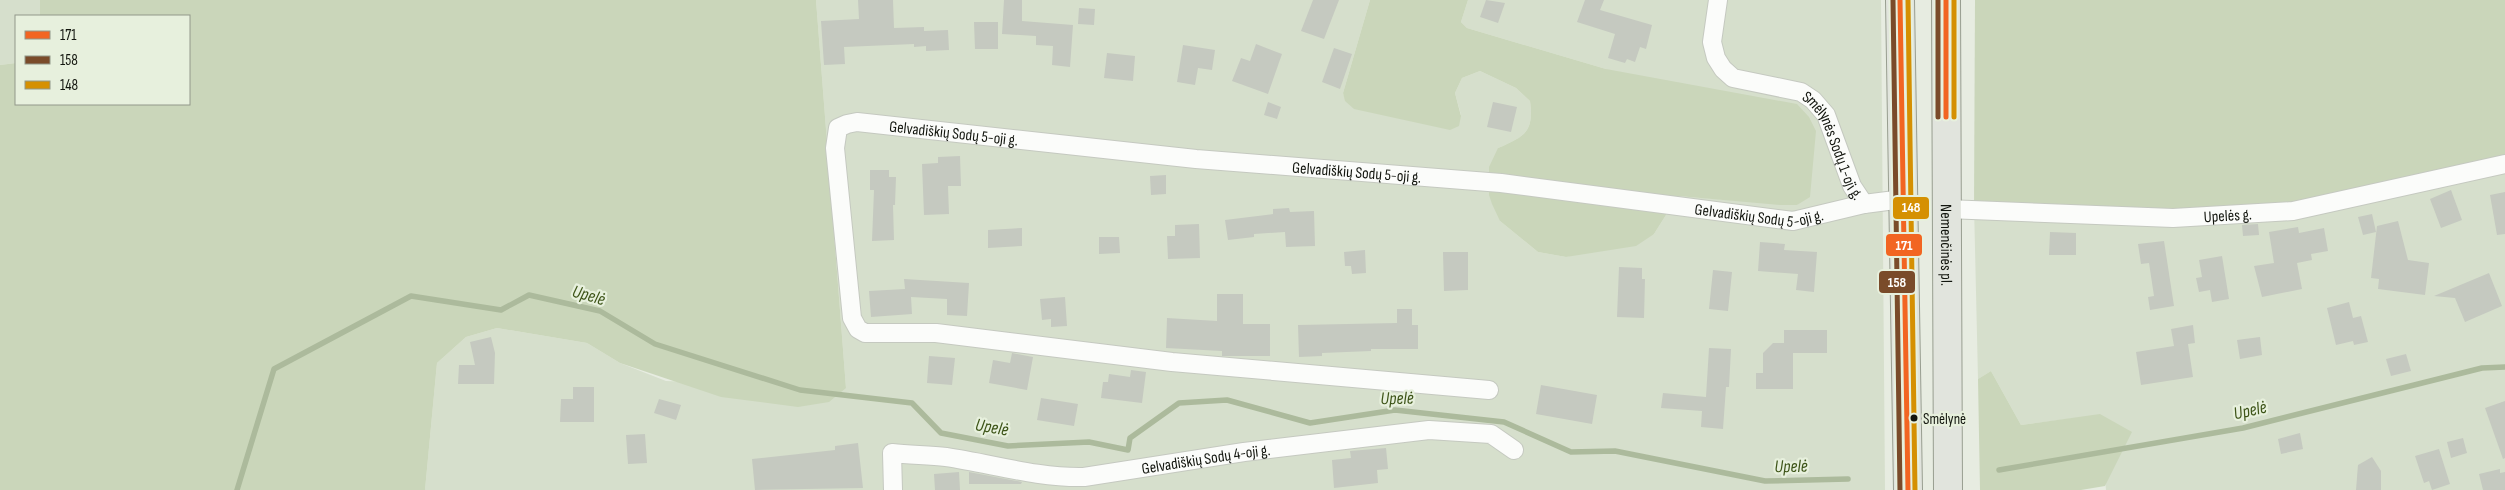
<svg xmlns="http://www.w3.org/2000/svg" width="2505" height="490" viewBox="0 0 2505 490" font-family="'Sofia Sans Condensed',sans-serif">
	<style>
		.green { fill: #d6dfcc }
		.forest { fill: #cad6ba }
		.lines { fill: none; stroke-linecap: round; stroke-linejoin: round }
		.stream { stroke: #acba9c; stroke-width: 5.5 }
		.building { fill: #c5c9c0 }
		.street-casing { stroke: #c5c9c0; stroke-width: 20 }
		.primary-casing { stroke: #989e90; stroke-width: 30 }
		.street { stroke: #fbfcfa; stroke-width: 18 }
		.primary { stroke: #e1e4dd; stroke-width: 28 }
		.bus-1-casing { stroke: #e7f0dd; stroke-width: 9 }
		.bus-2-casing { stroke: #e7f0dd; stroke-width: 9 }
		.bus-3-casing { stroke: #e7f0dd; stroke-width: 9 }
		.bus-1 { stroke: #f26522; stroke-width: 5 }
		.bus-2 { stroke: #7a4b2a; stroke-width: 5 }
		.bus-3 { stroke: #d59002; stroke-width: 5 }
		.bus-dot { fill: #12150e; stroke: #e7f0dd; stroke-width: 2 }
		.labels { text-anchor: middle; stroke-width: 4.5; stroke-linejoin: round; paint-order: stroke }
		.bus-label { font-size: 15px; fill: #12150e; stroke: #e7f0dd; text-anchor: start }
		.street-label { font-size: 16px; fill: #12150e; stroke: #e7f0dd }
		.water-label { font-size: 18px; font-style: italic; fill: #3d5418; stroke: #e7f0dd }
		.line-badge { stroke: #e7f0dd; stroke-width: 2 }
		.badge-label { font-size: 14px; text-anchor: middle; font-weight: bold; fill: #fff }
	</style>
	<rect width="100%" height="100%" fill="#e7ece1"/>
	<g class="green">
		<polygon points="0,0 40,0 40,16 16,16 16,63 0,65"/>
		<path d="M816,0H1370L1343,93L1346,101L1461,115L1455,93L1462,78L1480,71L1516,88L1530,101C1534,132 1525,136 1498,148L1500,221L1538,252L1566,257L1654,234L1678,196L1798,205L1606,69L1467,28L1461,22L1468,0H1881L1885,490H425L437,363L466,337L497,328L587,343L620,363L666,381L846,388Z"/>
		<polygon points="2505,167 2505,490 2106,490 2100,415 2021,425 1991,371 1978,379 1974,205"/>
	</g>
	<g class="forest">
		<polygon points="40,0 816,0 846,388 829,402 798,407 721,397 620,363 587,343 497,328 466,337 437,363 425,490 0,490 0,65 16,63 16,104 189,104 189,16 40,16"/>
		<path d="M1370,0H1468L1461,22L1467,28L1606,69L1797,104L1809,117L1816,131L1810,197L1797,205H1780L1678,196L1654,234L1636,246L1566,257L1538,252L1500,221L1492,204L1489,195V167L1498,148C1525,136 1534,132 1530,101L1516,88L1480,71L1462,78L1455,93L1461,116L1459,126L1450,130L1354,109L1345,101L1343,93Z"/>
		<polygon points="1975,0 2505,0 2505,167 2293,203 2174,212 1974,205"/>
		<polygon points="1991,371 2021,425 2100,414 2132,432 2105,486 2081,490 1980,490 1978,379"/>
	</g>
	<g class="lines">
		<g class="stream">
			<polyline points="1999,470 2243,428 2482,368 2505,367"/>
			<polyline points="237,490 274,369 411,296 501,310 529,295 600,311 655,344 800,390 912,403 941,433 1008,446 1089,442 1128,450 1130,438 1179,403 1227,400 1310,423 1395,410 1504,422 1571,452 1615,451 1765,481 1848,479"/>
		</g>
	</g>
	<g class="building">
		<polygon points="858,0 893,0 894,28 924,27 924,31 948,30 949,50 926,51 926,46 914,47 914,44 844,47 845,64 824,65 821,21 859,19"/>
		<polygon points="1004,0 1022,0 1022,21 1073,25 1070,67 1052,65 1053,46 1036,45 1036,36 1002,34"/>
		<polygon points="1313,0 1339,0 1324,39 1301,31"/>
		<polygon points="1486,0 1505,3 1498,23 1480,17"/>
		<polygon points="1585,0 1604,0 1600,10 1652,25 1646,49 1640,47 1635,62 1627,59 1625,63 1608,58 1615,34 1577,22"/>
		<polygon points="1079,8 1095,9 1094,25 1078,24"/>
		<polygon points="974,22 998,22 998,49 975,49"/>
		<polygon points="1256,44 1282,54 1268,94 1232,81 1241,58 1250,61"/>
		<polygon points="1183,45 1215,50 1212,70 1198,68 1195,85 1177,82"/>
		<polygon points="1334,48 1352,54 1340,89 1322,82"/>
		<polygon points="1107,53 1135,56 1133,81 1104,78"/>
		<polygon points="1268,102 1281,107 1277,119 1264,115"/>
		<polygon points="1493,102 1517,107 1511,132 1487,127"/>
		<polygon points="960,156 961,186 948,186 949,214 924,215 922,164 938,163 938,157"/>
		<polygon points="870,170 889,170 889,177 896,177 895,205 893,205 894,240 872,241 874,190 870,190"/>
		<polygon points="1166,175 1166,194 1151,195 1150,176"/>
		<polygon points="2451,190 2462,220 2441,228 2430,199"/>
		<polygon points="2505,192 2505,234 2497,235 2490,195"/>
		<polygon points="1289,208 1290,212 1314,211 1315,246 1286,247 1285,232 1254,234 1254,237 1228,240 1225,220 1273,214 1273,209"/>
		<polygon points="2372,214 2376,232 2363,235 2358,217"/>
		<polygon points="2398,221 2408,260 2429,263 2425,295 2378,289 2379,279 2371,278 2377,226"/>
		<polygon points="1199,224 1200,258 1168,259 1167,236 1175,236 1175,225"/>
		<polygon points="2258,224 2259,235 2243,236 2242,225"/>
		<polygon points="2298,227 2299,233 2324,228 2328,251 2311,254 2312,260 2297,263 2302,289 2262,297 2254,266 2274,263 2269,232"/>
		<polygon points="1022,228 1022,246 988,248 988,230"/>
		<polygon points="2050,232 2076,233 2076,255 2049,255"/>
		<polygon points="1099,237 1119,237 1120,253 1099,254"/>
		<polygon points="2164,241 2174,306 2150,310 2148,297 2154,296 2149,263 2141,264 2138,244"/>
		<polygon points="1760,242 1785,244 1784,250 1817,252 1814,292 1796,290 1798,274 1758,271"/>
		<polygon points="1365,250 1366,273 1352,274 1351,266 1345,266 1344,252"/>
		<polygon points="1443,252 1468,252 1468,290 1444,291"/>
		<polygon points="2222,256 2229,299 2212,302 2210,290 2199,292 2196,278 2202,277 2199,260"/>
		<polygon points="1619,267 1642,268 1642,279 1645,279 1644,318 1617,317"/>
		<polygon points="1713,270 1732,272 1728,311 1709,309"/>
		<polygon points="2489,273 2502,306 2465,322 2455,298 2434,296"/>
		<polygon points="904,279 969,283 967,316 947,315 947,299 911,297 912,314 871,317 869,291 905,289"/>
		<polygon points="1217,294 1243,294 1243,324 1270,324 1270,356 1222,356 1222,351 1166,348 1167,318 1217,321"/>
		<polygon points="1065,297 1067,326 1051,327 1051,319 1042,320 1040,299"/>
		<polygon points="2349,302 2353,318 2361,316 2368,342 2354,345 2353,341 2336,345 2327,308"/>
		<polygon points="1397,309 1412,309 1412,325 1418,325 1418,349 1371,349 1371,351 1322,353 1322,356 1299,357 1298,325 1397,323"/>
		<polygon points="2193,325 2195,343 2188,344 2193,377 2141,385 2136,352 2174,346 2171,329"/>
		<polygon points="1784,330 1827,330 1827,353 1793,353 1793,389 1756,389 1756,373 1763,373 1763,353 1773,343 1784,343"/>
		<polygon points="491,337 495,353 494,384 458,384 459,365 475,365 470,342"/>
		<polygon points="2260,337 2262,355 2240,359 2237,340"/>
		<polygon points="1709,348 1731,349 1729,387 1726,387 1723,429 1701,427 1702,411 1661,408 1663,393 1706,397"/>
		<polygon points="1012,353 1033,357 1027,390 989,383 993,360 1010,363"/>
		<polygon points="2406,354 2411,371 2391,376 2386,359"/>
		<polygon points="929,356 955,358 952,385 927,383"/>
		<polygon points="1131,370 1146,372 1142,403 1101,398 1103,382 1108,382 1109,374 1130,377"/>
		<polygon points="1541,385 1597,395 1592,424 1536,414"/>
		<polygon points="573,387 594,387 594,422 560,422 561,399 573,399"/>
		<polygon points="1041,398 1078,404 1074,426 1037,420"/>
		<polygon points="659,399 681,405 676,420 654,413"/>
		<polygon points="2505,401 2505,458 2503,459 2485,408"/>
		<polygon points="2300,433 2303,449 2281,454 2278,439"/>
		<polygon points="645,434 647,463 628,464 626,435"/>
		<polygon points="2463,438 2467,453 2451,458 2447,442"/>
		<polygon points="858,443 863,488 755,490 752,459 835,450 835,446"/>
		<polygon points="1386,448 1388,469 1377,470 1378,483 1334,488 1332,460 1351,458 1350,451"/>
		<polygon points="2439,449 2450,484 2432,490 2429,481 2424,483 2415,456"/>
		<polygon points="2372,457 2381,471 2381,490 2356,490 2358,465"/>
		<polygon points="2500,469 2500,473 2505,472 2505,490 2483,490 2479,474"/>
		<polygon points="959,472 960,490 935,490 934,474"/>
		<polygon points="969,472 1022,482 1021,484 969,484"/>
	</g>
	<g class="lines">
		<defs>
			<g id="street">
				<path id="s1" d="M1718,0L1712,42L1716,58L1723,69L1733,78L1801,92L1813,100L1826,115L1852,186L1864,204"/>
				<path id="s2" d="M1947,209L2173,218L2293,211L2505,164"/>
				<path id="s3" d="M1489,390L1172,362L936,333H865L858,329L852,318L835,148L838,128L847,124L857,122L1196,159L1501,183L1793,221L1864,204L1903,199"/>
				<path id="s4" d="M893,490L892,453C910,455 929,455 946,457C993,464 1037,478 1084,477L1244,452L1429,430L1491,434L1514,450"/>
			</g>
			<g id="primary">
				<polyline points="1900,0 1908,490"/>
				<path id="s5" d="M1946,0L1948,490"/>
			</g>
		</defs>
		<use href="#street" class="street-casing"/>
		<use href="#primary" class="primary-casing"/>
		<use href="#street" class="street"/>
		<use href="#primary" class="primary"/>
		<defs>
			<g id="bus-1">
				<polyline points="1900,0 1908,490"/>
				<polyline points="1946,0 1946,117"/>
			</g>
			<g id="bus-2">
				<polyline points="1893,0 1900,490"/>
				<polyline points="1938,0 1938,117"/>
			</g>
			<g id="bus-3">
				<polyline points="1908,0 1915,490"/>
				<polyline points="1954,0 1954,117"/>
			</g>
		</defs>
		<use href="#bus-1" class="bus-1-casing"/>
		<use href="#bus-2" class="bus-2-casing"/>
		<use href="#bus-3" class="bus-3-casing"/>
		<use href="#bus-1" class="bus-1"/>
		<use href="#bus-2" class="bus-2"/>
		<use href="#bus-3" class="bus-3"/>
	</g>
	<circle class="bus-dot" cx="1914" cy="418" r="4.5"/>
	<g class="labels">
		<g class="bus-label">
			<text x="1923" y="424">Smėlynė</text>
		</g>
		<g class="street-label">
			<text dy="6" stroke="none"><textPath href="#s3" startOffset="956">Gelvadiškių Sodų 5-oji g.</textPath></text>
			<text dy="6" stroke="none"><textPath href="#s1" startOffset="219">Smėlynės Sodų 1-oji g.</textPath></text>
			<text dy="6" stroke="none"><textPath href="#s3" startOffset="1361">Gelvadiškių Sodų 5-oji g.</textPath></text>
			<text dy="6" stroke="none"><textPath href="#s3" startOffset="1766">Gelvadiškių Sodų 5-oji g.</textPath></text>
			<text dy="6" stroke="none"><textPath href="#s2" startOffset="281">Upelės g.</textPath></text>
			<text dy="6" stroke="none"><textPath href="#s5" startOffset="245">Nemenčinės pl.</textPath></text>
			<text dy="6" stroke="none"><textPath href="#s4" startOffset="354">Gelvadiškių Sodų 4-oji g.</textPath></text>
		</g>
		<g class="water-label">
			<text transform="translate(589 295) rotate(16)" y="6">Upelė</text>
			<text transform="translate(1397 398) rotate(-1)" y="6">Upelė</text>
			<text transform="translate(2250 410) rotate(-13)" y="6">Upelė</text>
			<text transform="translate(992 427) rotate(10)" y="6">Upelė</text>
			<text transform="translate(1791 466) rotate(-1)" y="6">Upelė</text>
		</g>
	</g>
	<g class="line-badge">
		<rect x="1892" y="196" width="38" height="24" rx="5" fill="#d59002"/>
		<rect x="1885" y="233" width="38" height="24" rx="5" fill="#f26522"/>
		<rect x="1878" y="270" width="38" height="24" rx="5" fill="#7a4b2a"/>
	</g>
	<g class="badge-label">
		<text x="1911" y="212">148</text>
		<text x="1904" y="250">171</text>
		<text x="1897" y="287">158</text>
	</g>
	<rect x="15" y="15" width="175" height="90" fill="#e7f0dd" stroke="#92988a"/>
	<rect x="25" y="31" width="25" height="8" fill="#f26522" stroke="#92988a"/>
	<text x="60" y="40" font-size="15" fill="#12150e">171</text>
	<rect x="25" y="56" width="25" height="8" fill="#7a4b2a" stroke="#92988a"/>
	<text x="60" y="65" font-size="15" fill="#12150e">158</text>
	<rect x="25" y="81" width="25" height="8" fill="#d59002" stroke="#92988a"/>
	<text x="60" y="90" font-size="15" fill="#12150e">148</text>
</svg>
